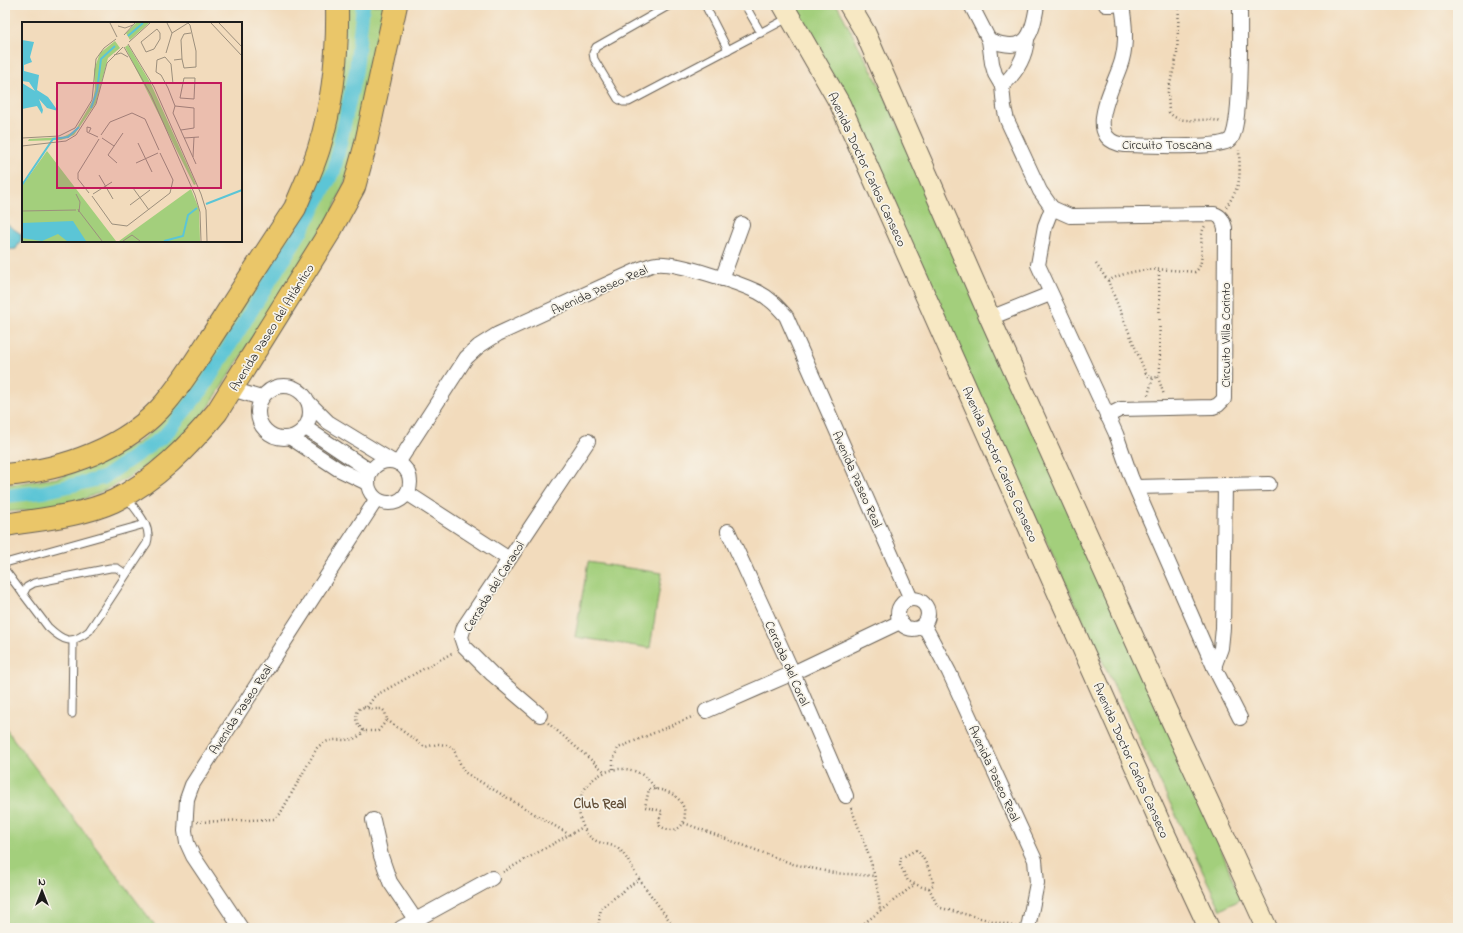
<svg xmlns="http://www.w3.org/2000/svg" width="1463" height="933" viewBox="0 0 1463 933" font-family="'Indie Flower',sans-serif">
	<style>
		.green { fill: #a3cf7c; stroke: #60764c }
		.water { fill: #5bc5d6; stroke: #3c7079 }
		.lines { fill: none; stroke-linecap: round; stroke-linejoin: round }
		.canal { stroke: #5bc5d6; stroke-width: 14 }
		.lane-casing { stroke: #675f54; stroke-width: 9 }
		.street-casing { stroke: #675f54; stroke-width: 16 }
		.secondary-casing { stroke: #675f54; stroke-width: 22 }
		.primary-casing { stroke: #675f54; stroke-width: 24 }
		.path { stroke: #675f54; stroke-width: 2.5; stroke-dasharray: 1 3; stroke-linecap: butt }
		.lane { stroke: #fff; stroke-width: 7 }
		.street { stroke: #fff; stroke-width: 14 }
		.secondary { stroke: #f7e8c3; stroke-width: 20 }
		.primary { stroke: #eac669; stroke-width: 22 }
		.labels { text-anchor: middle; stroke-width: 3.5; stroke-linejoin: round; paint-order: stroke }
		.street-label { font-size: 13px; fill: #1c1c1c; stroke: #f7f3e8 }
		.neighbourhood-label { font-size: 14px; font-weight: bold; fill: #634f38; stroke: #f7f3e8 }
		.inset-river { fill: none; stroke: #5bc5d6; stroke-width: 2 }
		.inset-road { fill: none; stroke: #9c8f7c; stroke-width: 1 }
		.view { fill: #c2185b; fill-opacity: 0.15; stroke: #c2185b; stroke-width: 2 }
		.inset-edge { fill: none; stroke: #1c1c1c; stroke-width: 2 }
	</style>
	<rect width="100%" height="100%" fill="#f7f3e8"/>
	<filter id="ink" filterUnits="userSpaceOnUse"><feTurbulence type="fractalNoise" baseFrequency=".025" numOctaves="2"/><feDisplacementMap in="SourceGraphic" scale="8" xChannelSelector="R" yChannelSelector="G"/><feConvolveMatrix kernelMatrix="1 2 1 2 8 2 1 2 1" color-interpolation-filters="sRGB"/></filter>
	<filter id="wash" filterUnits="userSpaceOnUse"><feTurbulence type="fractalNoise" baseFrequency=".012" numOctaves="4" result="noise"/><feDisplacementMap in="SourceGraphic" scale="16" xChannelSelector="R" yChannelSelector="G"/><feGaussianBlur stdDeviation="0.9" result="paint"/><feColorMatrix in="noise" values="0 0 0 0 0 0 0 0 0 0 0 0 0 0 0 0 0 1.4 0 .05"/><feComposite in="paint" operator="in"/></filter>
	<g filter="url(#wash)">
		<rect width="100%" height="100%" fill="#f2dbbc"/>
		<g class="green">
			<path d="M342,5H386L348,175L332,213L203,416C167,452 129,483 81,500C57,509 30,510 5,512V485L57,478L82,469L137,443L159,425L322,149Z"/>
			<polygon points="793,5 837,5 883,92 1185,753 1240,899 1221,910 1078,610 930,289"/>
			<polygon points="588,562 662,573 650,648 575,637"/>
			<polygon points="5,728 157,928 5,928"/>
		</g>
		<polygon class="water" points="5,223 21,234 21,240 16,249 5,250"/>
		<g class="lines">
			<polyline class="canal" points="5,496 43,492 103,478 164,436 202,390 303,228 334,171 356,70 363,5"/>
		</g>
	</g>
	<g filter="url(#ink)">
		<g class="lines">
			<defs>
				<g id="lane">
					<polyline points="670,5 596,47 593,53 594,59 618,99 623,102 629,102 790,17"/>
					<polyline points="705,5 728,50"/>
					<polyline points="745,5 761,33"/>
					<polyline points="5,563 145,524"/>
					<path d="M5,570L48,627C64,642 71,645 89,631L147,543C153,526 135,510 126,496"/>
					<polyline points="23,594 27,587 34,583 110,568 117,568 126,574"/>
					<polyline points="72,714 73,641"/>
				</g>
				<g id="street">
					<polyline points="971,5 989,40 992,63 995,74 1002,86 1004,107 1007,120 1040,191 1052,208 1045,226 1038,265 1116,434 1131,477 1214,667 1240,718"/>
					<polyline points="1106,5 1113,5"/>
					<path d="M1122,5C1125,24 1127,41 1122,60C1116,84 1080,140 1125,145C1145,145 1216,150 1230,140C1242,132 1240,24 1240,5"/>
					<path d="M989,40C1026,54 1032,38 1037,5"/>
					<path d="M1002,86C1016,73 1025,59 1027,40"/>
					<path d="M1052,208L1070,216L1214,214C1221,216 1223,220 1225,228L1224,399L1218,405L1213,407L1121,409L1107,416"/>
					<polyline points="722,279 742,224"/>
					<polyline points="990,318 1050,294"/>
					<circle cx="284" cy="412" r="26"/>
					<polyline points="232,389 261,398"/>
					<polyline points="309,403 328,422 392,461"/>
					<polyline points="306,428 370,471"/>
					<polyline points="291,438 338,469 367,483"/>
					<circle cx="389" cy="482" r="21"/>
					<path d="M398,463L466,358L479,346L498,334L640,269C645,268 652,264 657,264C677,262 739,283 758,292C770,298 778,307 786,316L911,599"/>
					<polyline points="1136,487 1269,484"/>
					<polyline points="407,493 509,559"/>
					<polyline points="728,531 793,673 846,796"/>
					<circle cx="913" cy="614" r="15"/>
					<polyline points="924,625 949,672 1035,860 1037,883 1028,928"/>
					<polyline points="1214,667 1221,648 1223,628 1225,485"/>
					<polyline points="706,711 793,673 900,622"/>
					<polyline points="540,715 492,674 464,646 461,637 464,627 588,441"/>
					<polyline points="373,820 381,856 390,882 421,928"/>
					<polyline points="241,928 193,856 187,843 185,831 187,799 192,785 376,500"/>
					<polyline points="401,928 492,878"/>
				</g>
				<g id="secondary">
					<polyline points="783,5 840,104 1166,836 1209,928"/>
					<polyline points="849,5 865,32 990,318 1165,707 1267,928"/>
				</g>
				<g id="primary">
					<path d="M5,475C64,470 127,448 166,402C187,377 203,349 221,322C245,284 270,246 295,208C303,188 313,168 319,148C333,102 338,53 337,5"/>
					<path d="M5,525C41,519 81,516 114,501C156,480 188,447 217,412L329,233L354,187L365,147L396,5"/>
				</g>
			</defs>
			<use href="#lane" class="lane-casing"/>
			<use href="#street" class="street-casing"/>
			<use href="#secondary" class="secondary-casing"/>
			<use href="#primary" class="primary-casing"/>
			<g class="path">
				<path d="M1179,5L1177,55L1168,92L1169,112C1181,128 1207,114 1222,123"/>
				<path d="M1226,207C1242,184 1240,177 1239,150"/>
				<path d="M1096,264L1108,281L1146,374C1150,378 1152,378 1158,377L1160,374L1159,270"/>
				<path d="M1108,281C1135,266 1164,269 1195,272C1208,262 1196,240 1205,226"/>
				<polyline points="1158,377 1164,395"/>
				<polyline points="1148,395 1153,378"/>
				<path d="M364,707L372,709H382L385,712L387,720L378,731H364C356,724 353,717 360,708Z"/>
				<polyline points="367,707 374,697 380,693 454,652"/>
				<polyline points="387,720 425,747 438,744 447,745 453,748 464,772 570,835"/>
				<polyline points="548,723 604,771"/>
				<polyline points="613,769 613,760 618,748 694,716"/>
				<path d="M649,789C699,788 691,845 660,826L659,821L662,811L645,807Z"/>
				<path d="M851,808C864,841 878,875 880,911"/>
				<path d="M197,822L274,819L280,814L317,748C334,731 350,749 364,731"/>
				<polyline points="684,823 793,864 834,873 875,876"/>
				<path d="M916,850C923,854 934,878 933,885L929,888L922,887L908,881L900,865L901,858Z"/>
				<polyline points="503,872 583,827"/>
				<path d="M639,879C633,870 627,857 620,850C608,840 592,848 583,826C562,779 631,745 656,790"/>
				<polyline points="929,888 937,905 941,908 1016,927"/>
				<polyline points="598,928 601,908 639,879 675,928"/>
				<polyline points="858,928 914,885"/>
			</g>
			<use href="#lane" class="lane"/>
			<use href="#street" class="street"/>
			<use href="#secondary" class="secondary"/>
			<use href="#primary" class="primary"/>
		</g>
	</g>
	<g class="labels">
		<g class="street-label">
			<text x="1167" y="149">Circuito Toscana</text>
			<text transform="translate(868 169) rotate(65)" y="5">Avenida Doctor Carlos Canseco</text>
			<text transform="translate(599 289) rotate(-24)" y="5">Avenida Paseo Real</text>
			<text transform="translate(271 327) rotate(-58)" y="5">Avenida Paseo del Atlántico</text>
			<text transform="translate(1225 335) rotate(-90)" y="5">Circuito Villa Corinto</text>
			<text transform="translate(1001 464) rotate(66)" y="5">Avenida Doctor Carlos Canseco</text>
			<text transform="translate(858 479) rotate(66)" y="5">Avenida Paseo Real</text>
			<text transform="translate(493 586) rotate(-58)" y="5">Cerrada del Caracol</text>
			<text transform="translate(788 663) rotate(66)" y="5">Cerrada del Coral</text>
			<text transform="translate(240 709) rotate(-57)" y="5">Avenida Paseo Real</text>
			<text transform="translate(1132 760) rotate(66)" y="5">Avenida Doctor Carlos Canseco</text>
			<text transform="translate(995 773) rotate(65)" y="5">Avenida Paseo Real</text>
		</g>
		<g class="neighbourhood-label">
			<text x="600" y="808">Club Real</text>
		</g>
	</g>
	<g transform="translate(22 22)">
		<rect width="220" height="220" fill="#f2dbbc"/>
		<path d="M114,1H127L108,18L104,11ZM93,19L98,26L86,36L74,81L52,113L39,118L6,119L7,117L41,115L53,109L71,78L73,67L72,48L78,31ZM106,23L129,62L174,162L172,163L103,25ZM25,129L94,219H0V164ZM169,167L177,187L178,219H97Z" fill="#a3cf7c"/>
		<path d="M0,18L12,20L8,35L10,40L2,43V49L17,53L15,68L26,75L36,89L25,86L17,77L21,88L20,92L15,84L0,87V61L13,69L7,60L0,59ZM51,199L64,219H45L36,212L20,219L0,216V201Z" fill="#5bc5d6"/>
		<path class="inset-river" d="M106,14L121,1M69,86L75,69L79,37L93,24M0,163L31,117L46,115L57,105M184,182L220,168M142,219L161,214L166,193L175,186"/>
		<path class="inset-road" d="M88,1L95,15M189,1L220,34M197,1L220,25M96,4L103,6L111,3M135,7L138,11V17L132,27L124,30L119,20ZM150,11L166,1L168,3L174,29V45L162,46L160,37L152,38M102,13L113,1M107,20L128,1M106,22L132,65L179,172L184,188L185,219M102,25L129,73L173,173L178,190L179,219M144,31L150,11L145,1M92,33L99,31L106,35M143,35L135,38L134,50L139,53L146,66L153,84L151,91L174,142M143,35L149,42L151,62M160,37L159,18L162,12L169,11M162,56H173L172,77L158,76ZM153,84L172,86V106L159,108M67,110L69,106L65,105V110L76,115M79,113L88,100L110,91L123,97L137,128M0,116L37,114L53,106L70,78L74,37L82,26L94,17M80,116L92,124M162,116L177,115M116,121L130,150M0,124L44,119L54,113L74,82L85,41L101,25M171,135L172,115M95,141L86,133L101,111M114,141L136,131M77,153L91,177M111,166L127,188M67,171L56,157V151L77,117M54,172L58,180L57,190L56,187M71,172L90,160M70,174L90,202L105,204L148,171L151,158L138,131M108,183L128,168M0,189L54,188M57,189L80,219M101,219L110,213L118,219"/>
		<path class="view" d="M35,61H199V166H35Z"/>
		<rect width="220" height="220" class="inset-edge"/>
	</g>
	<rect width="1463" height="933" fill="none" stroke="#f7f3e8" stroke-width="20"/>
	<g transform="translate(42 891)" stroke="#f7f3e8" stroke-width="3" paint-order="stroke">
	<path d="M0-3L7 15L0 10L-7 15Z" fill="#1c1c1c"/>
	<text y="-6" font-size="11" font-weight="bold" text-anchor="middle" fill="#1c1c1c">N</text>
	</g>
</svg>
